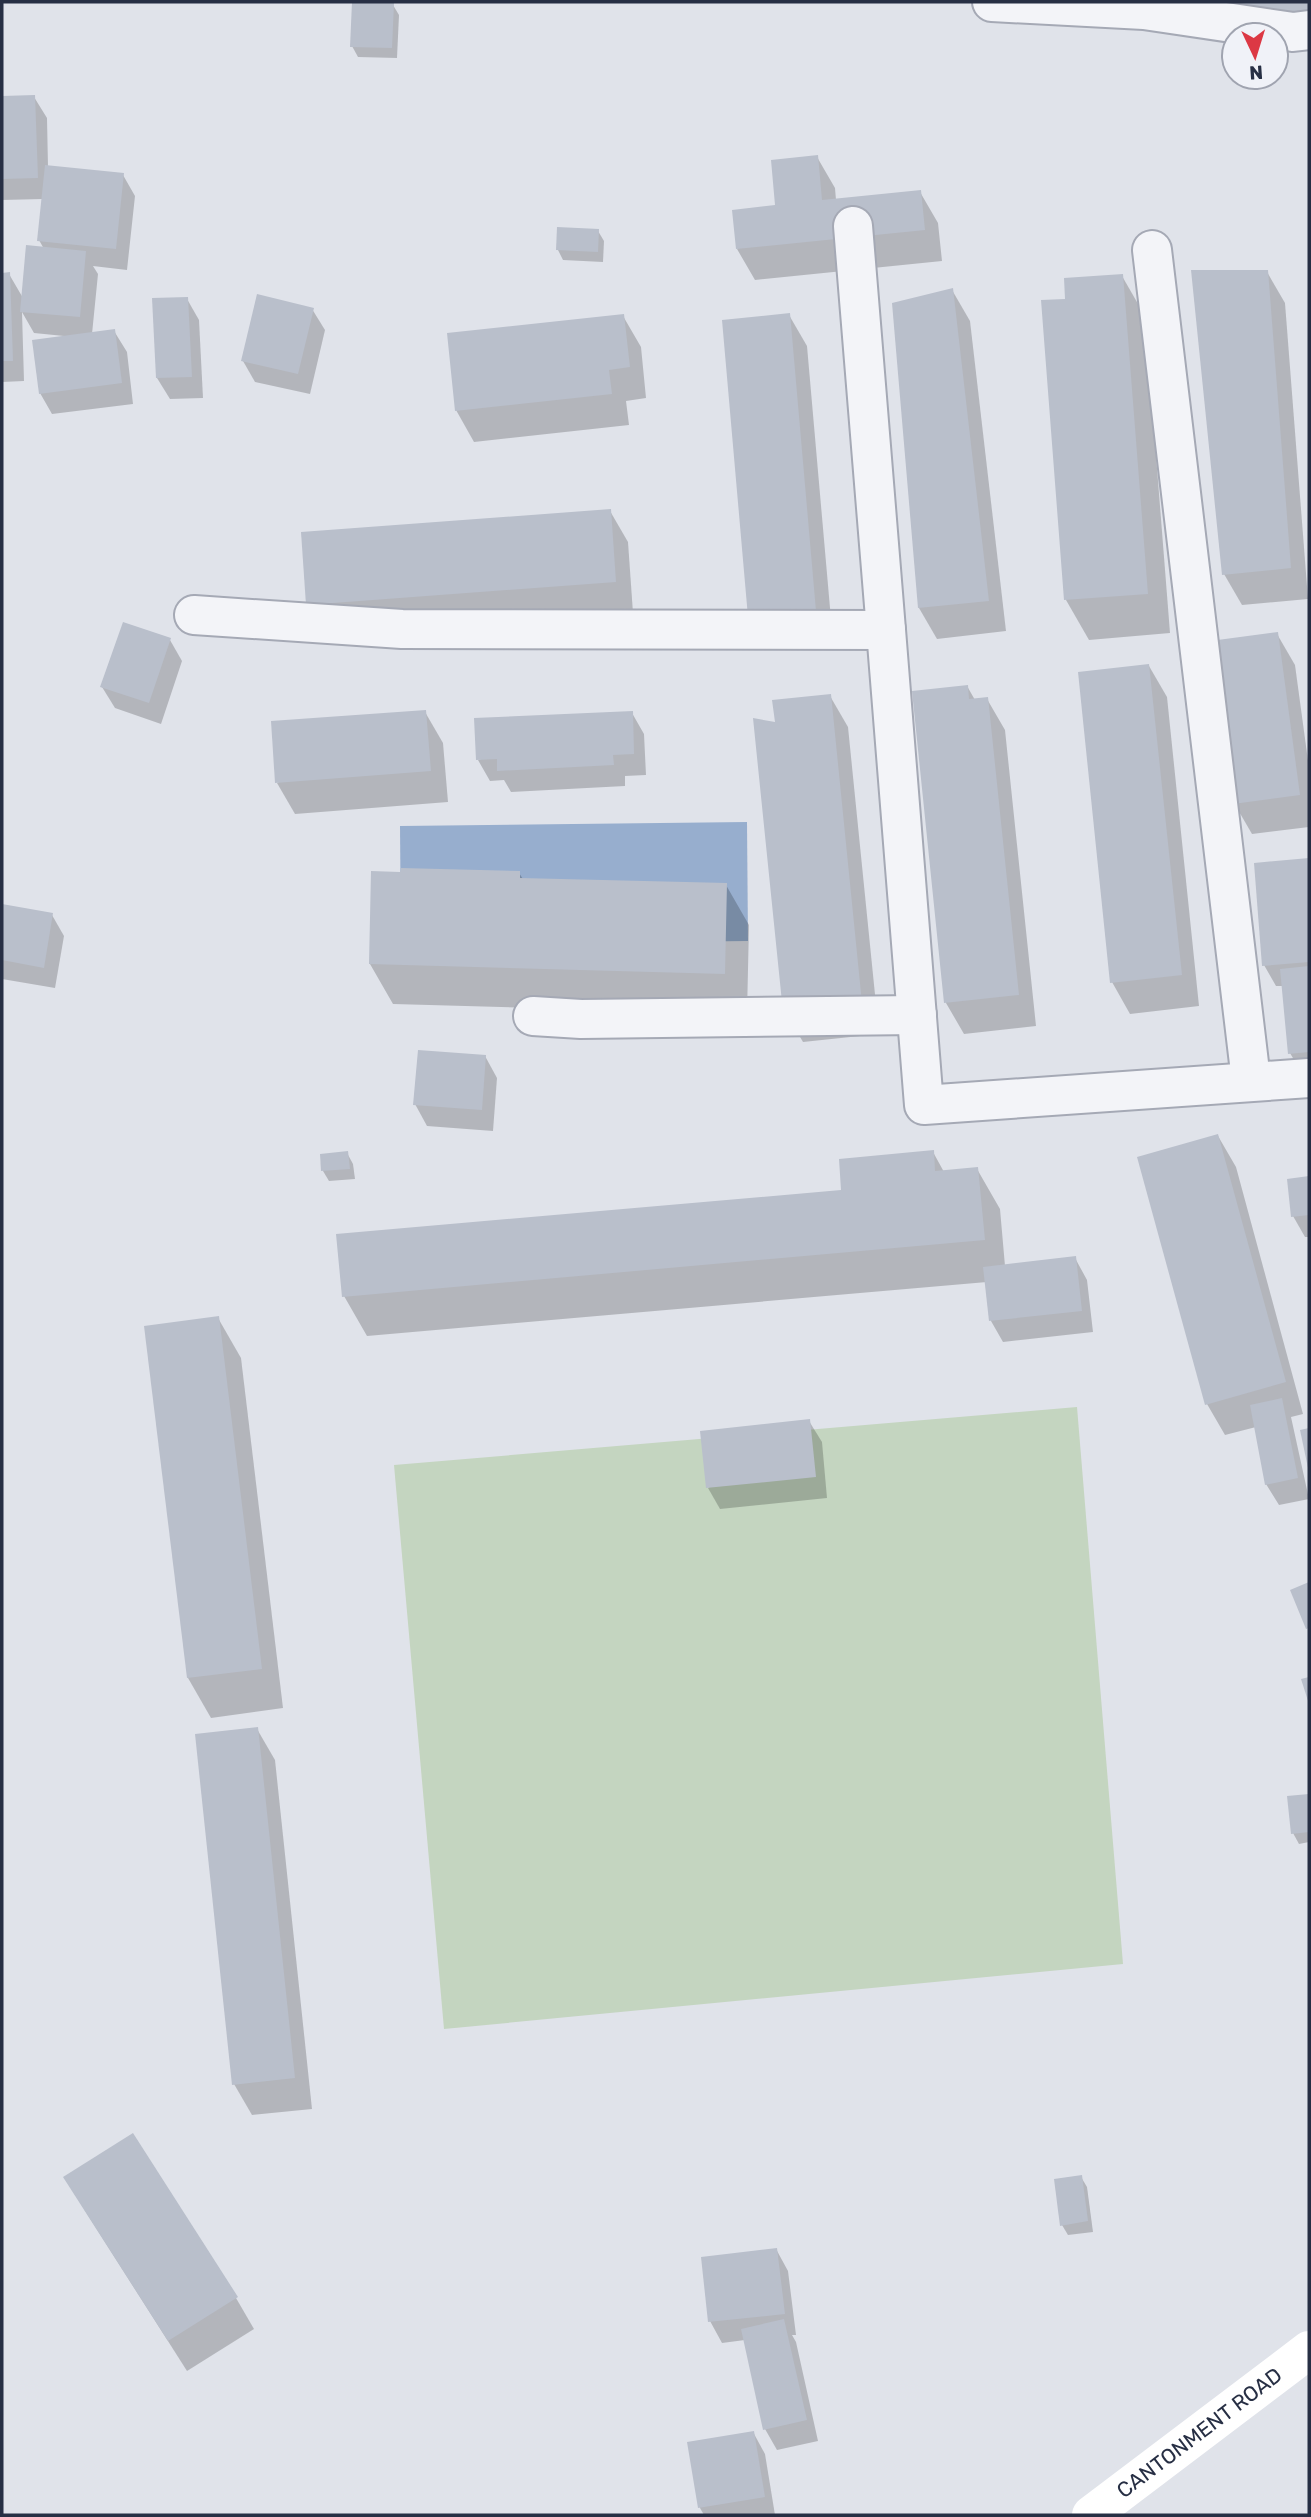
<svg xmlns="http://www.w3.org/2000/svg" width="1311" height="2517" viewBox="0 0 1311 2517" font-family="Rubik,sans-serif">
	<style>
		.green { fill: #c4d5c0 }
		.water { fill: #97aece }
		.shadow { fill: #0003 }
		.building { fill: #b9bfcb }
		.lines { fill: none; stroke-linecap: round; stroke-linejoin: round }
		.street-casing { stroke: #a5a9b5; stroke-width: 42 }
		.street { stroke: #f3f4f8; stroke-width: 38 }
		.secondary { stroke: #fff; stroke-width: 38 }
		.labels { text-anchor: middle; stroke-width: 7; stroke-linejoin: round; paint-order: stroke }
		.street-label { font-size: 21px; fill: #272f44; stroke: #f0f2f8 }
	</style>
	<rect width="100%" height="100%" fill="#e0e3ea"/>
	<polygon class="green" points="1077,1407 1123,1964 444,2029 394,1465"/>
	<polygon class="water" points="747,822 748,941 401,945 400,826"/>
	<g class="shadow">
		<polygon points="393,5 399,15 397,58 358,57 352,46"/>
		<polygon points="34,97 47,118 48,167 123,175 135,196 127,270 93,266 98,274 92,334 114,331 127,352 133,404 52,414 40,393 64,336 34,333 22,312 24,381 2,382 2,274 9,274 23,298 44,249 39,240 43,199 2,200 2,98"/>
		<polygon points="817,157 835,188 836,200 920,192 938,223 942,261 755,280 737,249 777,207"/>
		<polygon points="598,231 604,241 603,262 563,260 558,250"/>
		<polygon points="1267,272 1285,303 1308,599 1242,605 1224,574"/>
		<polygon points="1122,276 1145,316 1170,633 1089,640 1066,600"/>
		<polygon points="952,290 970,321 1006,631 937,639 919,608"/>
		<polygon points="187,299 199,320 203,398 170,399 157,378"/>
		<polygon points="312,309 325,330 310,394 255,382 243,361"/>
		<polygon points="789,315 807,346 833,642 767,647"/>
		<polygon points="623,316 641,347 646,398 626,401 629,425 474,442 456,410"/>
		<polygon points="610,511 628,542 633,613 326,635 308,604"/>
		<polygon points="1277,634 1295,665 1309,768 1309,827 1252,834 1234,803"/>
		<polygon points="170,640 182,661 161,724 115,708 102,687"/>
		<polygon points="1149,666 1167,697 1199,1006 1130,1014 1112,982"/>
		<polygon points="967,686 975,700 987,699 1005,730 1036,1026 964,1034 946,1003"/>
		<polygon points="830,696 848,727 879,1034 803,1042 785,1011 777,724"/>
		<polygon points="425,712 443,743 448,802 295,814 277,783"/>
		<polygon points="632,713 644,734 646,775 625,776 625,786 511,792 504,780 490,781 478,760"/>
		<polygon points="1309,860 1309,1084 1308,1084 1290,1053 1283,986 1276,986 1264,965 1256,864"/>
		<polygon points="519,873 523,879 726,885 749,925 747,1014 393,1004 370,964"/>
		<polygon points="2,906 52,915 64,936 55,988 2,979"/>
		<polygon points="485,1056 497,1078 493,1131 427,1126 415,1104"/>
		<polygon points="1218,1136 1236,1167 1303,1414 1291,1417 1309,1499 1279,1505 1266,1484 1256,1427 1225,1435 1207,1404"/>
		<polygon points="933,1152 944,1172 977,1169 1000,1209 1005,1266 1075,1258 1087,1280 1093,1332 1003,1342 991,1321 987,1282 367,1336 344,1296 843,1191"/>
		<polygon points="347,1153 353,1164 355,1179 329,1181 323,1171 321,1156"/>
		<polygon points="1309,1178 1309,1237 1305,1237 1293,1216 1289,1180"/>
		<polygon points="218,1318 241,1358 283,1708 211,1718 188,1678"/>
		<polygon points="809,1421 822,1442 827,1498 720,1509 708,1488"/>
		<polygon points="257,1729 275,1760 312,2109 252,2115 234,2084"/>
		<polygon points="1309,1796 1309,1842 1299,1844 1293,1833 1289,1798"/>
		<polygon points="1081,2177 1087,2187 1093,2232 1068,2235 1062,2225"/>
		<polygon points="84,2209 236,2298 254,2329 187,2371"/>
		<polygon points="776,2249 788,2271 796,2335 792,2335 796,2342 818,2441 777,2450 765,2429 745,2340 722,2343 710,2321"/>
		<polygon points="753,2432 765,2454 775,2515 704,2515 700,2508 689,2443"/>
	</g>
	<g class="building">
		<polygon points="352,2 394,3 392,48 350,47"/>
		<polygon points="1215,2 1309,2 1309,15"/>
		<polygon points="35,95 38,178 2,179 2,96"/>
		<polygon points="818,155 822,200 921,190 925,230 736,249 732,210 775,205 771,160"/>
		<polygon points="45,165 124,173 116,249 37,241"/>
		<polygon points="557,227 599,229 598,252 556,250"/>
		<polygon points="26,245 86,251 80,317 20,312"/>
		<polygon points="1191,270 1268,270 1291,568 1222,575"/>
		<polygon points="10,272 13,361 2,361 2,273"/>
		<polygon points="1123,274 1148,594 1064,600 1041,300 1065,299 1064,278"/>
		<polygon points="953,288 989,601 918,608 892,303"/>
		<polygon points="257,294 314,308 298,374 241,361"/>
		<polygon points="188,297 192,377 156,378 152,298"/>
		<polygon points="790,313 816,611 748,617 722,320"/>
		<polygon points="624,314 630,367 609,370 612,394 455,411 447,333"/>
		<polygon points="115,329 122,383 39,394 32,340"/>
		<polygon points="611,509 616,582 306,605 301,532"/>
		<polygon points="123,622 171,638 149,703 100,687"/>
		<polygon points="1278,632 1300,795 1233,804 1210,641"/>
		<polygon points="1149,664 1182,975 1110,983 1078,672"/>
		<polygon points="968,685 969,699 988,697 1019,995 944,1003 912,691"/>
		<polygon points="831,694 862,1003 783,1012 753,718 775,722 772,700"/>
		<polygon points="426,710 431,771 275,783 271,721"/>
		<polygon points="633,711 634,754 613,755 614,765 497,771 497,759 476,760 474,718"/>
		<polygon points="1309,858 1309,962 1262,966 1254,863"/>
		<polygon points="401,868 520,871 520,878 727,883 725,974 369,964 371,871 400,872"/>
		<polygon points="2,904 53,913 44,968 2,960"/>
		<polygon points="1309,966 1309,1052 1288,1054 1280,969"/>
		<polygon points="418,1050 486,1055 482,1110 413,1105"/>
		<polygon points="1218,1134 1286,1382 1205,1405 1137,1157"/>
		<polygon points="934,1150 935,1171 978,1167 985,1240 342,1297 336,1234 841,1190 839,1159"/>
		<polygon points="348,1151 350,1169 321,1171 320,1154"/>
		<polygon points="1309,1176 1309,1215 1291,1217 1287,1179"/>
		<polygon points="1076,1256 1082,1311 989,1321 983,1267"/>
		<polygon points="219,1316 262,1669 187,1678 144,1326"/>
		<polygon points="1282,1398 1298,1478 1265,1485 1250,1405"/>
		<polygon points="810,1419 816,1477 706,1488 700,1431"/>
		<polygon points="1309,1428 1309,1468 1308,1468 1300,1430"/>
		<polygon points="1309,1582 1309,1628 1306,1629 1290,1590"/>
		<polygon points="1309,1677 1309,1704 1301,1679"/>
		<polygon points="258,1727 295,2078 232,2085 195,1734"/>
		<polygon points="1309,1794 1309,1832 1291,1834 1287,1796"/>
		<polygon points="133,2133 238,2297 168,2341 63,2177"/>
		<polygon points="1082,2175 1088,2221 1060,2226 1054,2179"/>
		<polygon points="777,2248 785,2314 708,2322 701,2257"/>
		<polygon points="784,2319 807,2420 763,2430 741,2329"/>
		<polygon points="754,2431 765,2497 698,2508 687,2442"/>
	</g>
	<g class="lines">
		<defs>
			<g id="street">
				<polyline points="992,2 1144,10 1293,32 1309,30"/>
				<polyline points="853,226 886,630"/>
				<polyline points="1152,250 1251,1080"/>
				<polyline points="194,615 402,629 886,630 924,1105 1309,1078"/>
				<polyline points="533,1016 581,1019 917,1015"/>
			</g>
		</defs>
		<use href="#street" class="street-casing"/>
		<use href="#street" class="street"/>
		<path class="secondary" id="s1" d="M1091,2515L1309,2350"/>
	</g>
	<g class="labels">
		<g class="street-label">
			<text dy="7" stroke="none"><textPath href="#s1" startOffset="136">CANTONMENT ROAD</textPath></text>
		</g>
	</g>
	<rect width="1311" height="2517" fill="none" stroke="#272f44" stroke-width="7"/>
	<g transform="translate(1255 56) rotate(176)"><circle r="33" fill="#f0f2f8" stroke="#a0a4b0" stroke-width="2"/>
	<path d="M0-5L12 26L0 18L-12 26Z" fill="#dc3844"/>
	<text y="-10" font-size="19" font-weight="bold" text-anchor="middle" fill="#272f44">N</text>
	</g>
</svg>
